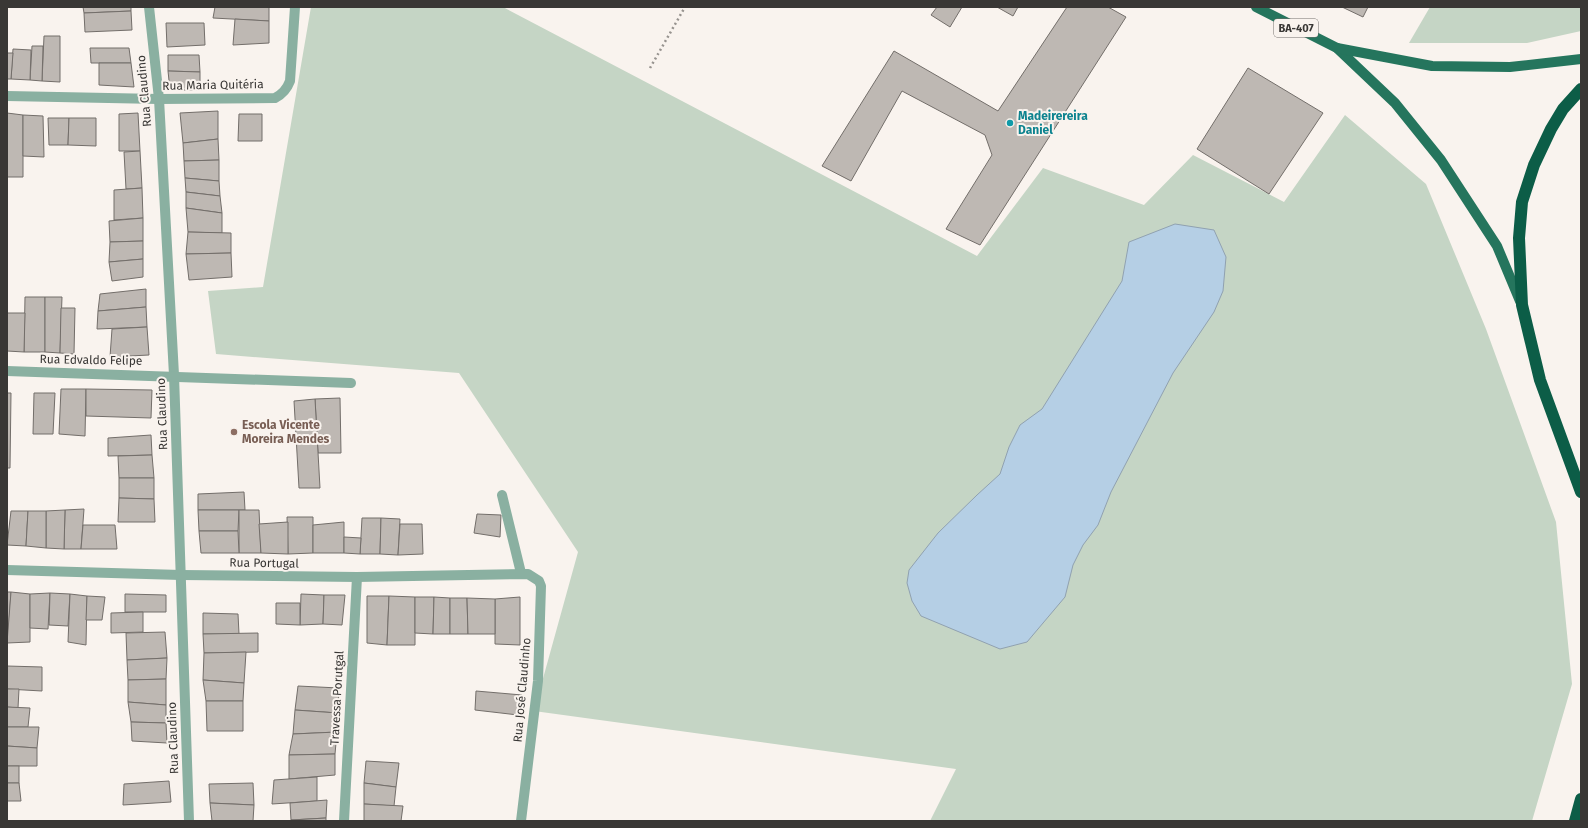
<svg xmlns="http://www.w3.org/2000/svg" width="1588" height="828" viewBox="0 0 1588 828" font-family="'Fira Sans',sans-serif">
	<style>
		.green { fill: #c5d5c5 }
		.water { fill: #b5cfe5; stroke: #90a1b0 }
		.building { fill: #beb8b3; stroke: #736e6a }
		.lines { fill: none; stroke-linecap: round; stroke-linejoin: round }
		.path { stroke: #97938f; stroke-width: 2.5; stroke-dasharray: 2 3; stroke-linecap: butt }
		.minor { stroke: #8ab0a1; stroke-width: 10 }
		.major { stroke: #25755d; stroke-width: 10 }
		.highway { stroke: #0c5d47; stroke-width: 12 }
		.culture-dot { fill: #0f9aa8; stroke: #f9f3ee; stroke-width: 1.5 }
		.education-dot { fill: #8d6e63; stroke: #f9f3ee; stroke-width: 1.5 }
		.labels { text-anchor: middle; stroke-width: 4; stroke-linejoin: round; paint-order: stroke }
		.shield { fill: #f9f3ee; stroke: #736f6c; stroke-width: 1 }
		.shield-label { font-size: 11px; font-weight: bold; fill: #393735 }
		.street-label { font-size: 12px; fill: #393735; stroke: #f9f3ee }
		.culture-label { font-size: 12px; font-weight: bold; fill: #0d838f; stroke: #f9f3ee; text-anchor: start }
		.education-label { font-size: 12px; font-weight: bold; fill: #785e54; stroke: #f9f3ee; text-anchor: start }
	</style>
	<rect width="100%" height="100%" fill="#f9f3ee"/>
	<g class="green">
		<polygon points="311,7 503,7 977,256 1043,168 1144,205 1193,155 1284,202 1345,115 1426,184 1486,329 1556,522 1572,684 1532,821 930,821 956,769 534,711 578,552 459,373 216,354 208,291 263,287"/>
		<polygon points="1430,7 1581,7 1581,31 1527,43 1409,43"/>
	</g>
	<polygon class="water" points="1175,224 1214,230 1226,257 1223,291 1214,312 1173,373 1111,492 1098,525 1083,545 1073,565 1065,597 1027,642 1000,649 921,616 912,601 907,583 909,570 938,533 977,495 1000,474 1009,447 1020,425 1042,409 1122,281 1129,242"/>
	<g class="building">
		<polygon points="83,7 131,7 131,11 84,13"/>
		<polygon points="215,7 269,7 269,21 213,18"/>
		<polygon points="937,7 962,7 950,27 931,15"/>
		<polygon points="997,7 1018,7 1013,16"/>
		<polygon points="1067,7 1108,7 1126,17 980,245 946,229 992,155 985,135 902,91 851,181 822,166 894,51 998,111"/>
		<polygon points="1342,7 1368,7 1363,17"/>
		<polygon points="131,11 132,30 85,32 84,13"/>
		<polygon points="235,19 269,21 269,43 233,45"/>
		<polygon points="166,23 204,23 205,45 167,47"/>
		<polygon points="44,36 60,36 60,82 42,81"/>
		<polygon points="32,46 43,46 42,81 30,80"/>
		<polygon points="90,48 129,48 131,63 91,63"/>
		<polygon points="13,49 31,50 30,80 11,79"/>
		<polygon points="7,53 13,53 11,79 7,79"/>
		<polygon points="168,55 199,55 200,72 168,71"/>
		<polygon points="99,63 131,63 134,87 99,85"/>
		<polygon points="1248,68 1323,113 1269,194 1197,149"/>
		<polygon points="168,71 200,72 200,90 170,90"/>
		<polygon points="218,111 218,139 183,143 180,113"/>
		<polygon points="7,113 23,115 23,177 7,177"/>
		<polygon points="138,113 140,151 119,151 119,114"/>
		<polygon points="239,114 262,114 262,141 238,141"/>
		<polygon points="23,115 43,116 44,157 23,156"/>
		<polygon points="48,118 69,118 68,145 49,145"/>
		<polygon points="69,118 96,118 96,146 68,145"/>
		<polygon points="218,139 219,160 184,161 183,143"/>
		<polygon points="140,151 142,188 126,189 124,152"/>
		<polygon points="219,160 219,181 185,178 184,161"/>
		<polygon points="185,178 219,181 220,196 186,192"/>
		<polygon points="142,188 143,218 114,220 114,190"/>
		<polygon points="186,192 220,196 222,213 186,208"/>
		<polygon points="186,208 222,213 222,233 188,232"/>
		<polygon points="143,218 143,241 110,242 109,221"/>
		<polygon points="188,232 231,233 231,253 186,254"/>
		<polygon points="143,241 143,259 109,262 110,242"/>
		<polygon points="231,253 232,277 189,280 186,254"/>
		<polygon points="143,259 143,277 112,281 109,262"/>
		<polygon points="146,289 146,307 98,311 100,294"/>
		<polygon points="25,297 45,297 45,352 24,352"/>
		<polygon points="45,297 62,297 60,353 45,352"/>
		<polygon points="146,307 147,327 97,329 98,311"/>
		<polygon points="61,308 75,308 74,354 60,353"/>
		<polygon points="7,313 25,313 24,352 7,351"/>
		<polygon points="147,327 149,355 110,357 112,329"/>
		<polygon points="61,389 86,389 85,436 59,434"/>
		<polygon points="86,389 152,390 151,418 86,416"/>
		<polygon points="7,393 11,393 10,468 7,468"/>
		<polygon points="34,393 55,393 53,434 33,434"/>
		<polygon points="340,398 341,453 318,453 315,399"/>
		<polygon points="315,399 320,488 299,488 294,401"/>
		<polygon points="151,435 152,455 108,456 108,438"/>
		<polygon points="152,455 154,478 119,478 118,456"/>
		<polygon points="119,478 154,478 154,499 119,498"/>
		<polygon points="244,492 245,510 198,510 198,494"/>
		<polygon points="119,498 154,499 155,522 118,522"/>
		<polygon points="84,509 81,549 64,549 65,510"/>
		<polygon points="65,510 64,549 46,548 46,511"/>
		<polygon points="198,510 239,510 238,531 199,531"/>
		<polygon points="239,510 259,510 261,553 239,553"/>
		<polygon points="11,511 28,511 26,546 7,545"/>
		<polygon points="28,511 46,511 46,548 26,546"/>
		<polygon points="477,514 501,515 500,537 474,533"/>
		<polygon points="287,517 313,517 313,553 288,554"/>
		<polygon points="362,518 381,518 380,554 360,554"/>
		<polygon points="381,518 400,519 398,555 380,554"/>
		<polygon points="288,522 288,554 261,553 259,524"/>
		<polygon points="344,522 344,553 313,553 313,525"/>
		<polygon points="400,524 422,524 423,554 398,555"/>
		<polygon points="83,525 115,525 117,549 81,549"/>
		<polygon points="199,531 238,531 239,553 201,553"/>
		<polygon points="344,537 361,538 360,554 344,553"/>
		<polygon points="7,592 11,592 8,638 7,638"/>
		<polygon points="11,592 30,594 30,642 7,643"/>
		<polygon points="50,593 48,629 30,628 30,594"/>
		<polygon points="50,593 70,594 68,626 49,625"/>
		<polygon points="70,594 87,596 86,645 68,642"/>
		<polygon points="125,594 166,595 166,612 125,612"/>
		<polygon points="301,594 324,595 323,624 300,625"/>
		<polygon points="324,595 345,595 342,625 323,624"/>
		<polygon points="87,596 105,597 102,620 86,620"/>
		<polygon points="367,596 389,596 387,645 367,643"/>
		<polygon points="389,596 415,597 415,645 387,645"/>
		<polygon points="415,597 434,597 433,634 415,633"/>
		<polygon points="434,597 450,598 450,634 433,634"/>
		<polygon points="520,597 520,645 495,644 495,599"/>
		<polygon points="450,598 467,598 468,634 450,634"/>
		<polygon points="467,598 495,599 495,634 468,634"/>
		<polygon points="276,603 300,603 300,625 276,624"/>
		<polygon points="143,612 143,632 111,633 111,613"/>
		<polygon points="203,613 238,614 239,634 203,634"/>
		<polygon points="165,632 167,658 127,660 126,633"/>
		<polygon points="258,633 258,652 204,653 203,634"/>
		<polygon points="246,652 244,683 203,680 204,653"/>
		<polygon points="167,658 166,679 128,680 127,660"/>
		<polygon points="7,666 42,667 42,691 7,689"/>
		<polygon points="166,679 166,705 128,702 128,680"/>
		<polygon points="203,680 244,683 243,701 206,701"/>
		<polygon points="298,686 339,688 338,713 295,710"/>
		<polygon points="7,689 19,689 18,708 7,707"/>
		<polygon points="476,691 522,695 518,715 475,710"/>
		<polygon points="206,701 243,701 243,731 207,731"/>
		<polygon points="128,702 166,705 166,723 131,722"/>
		<polygon points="7,707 30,708 28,727 7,727"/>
		<polygon points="295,710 338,713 337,732 293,734"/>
		<polygon points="131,722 166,723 167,743 132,741"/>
		<polygon points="7,727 39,727 37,748 7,746"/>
		<polygon points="337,732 335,754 289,755 293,734"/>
		<polygon points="7,746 37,748 37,766 7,766"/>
		<polygon points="335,754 335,775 289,779 289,755"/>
		<polygon points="366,761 399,763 396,787 364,783"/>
		<rect x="7" y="766" width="12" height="17"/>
		<polygon points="317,777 317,801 272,804 274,780"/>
		<polygon points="169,781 171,802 123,805 124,784"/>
		<polygon points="7,783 19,783 21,801 7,801"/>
		<polygon points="253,783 254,805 210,803 209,784"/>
		<polygon points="364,783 396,787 394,806 364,804"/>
		<polygon points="327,800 326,818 291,820 290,803"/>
		<polygon points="210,803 254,805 253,821 212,821"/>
		<polygon points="364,804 403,806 401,821 364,821"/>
		<polygon points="326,818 326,821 291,821 291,820"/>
	</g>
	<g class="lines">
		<polyline class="path" points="650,68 685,7"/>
		<g class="minor">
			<polyline points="149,7 159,99 174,375 189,821"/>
			<path d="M7,96L159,99L275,98C283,94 287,89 290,81L295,7"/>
			<polyline points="7,371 351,383"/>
			<polyline points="502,495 521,573"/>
			<polyline points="7,570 181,575 357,577 528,574 539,581 541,586 538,681 521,821"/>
			<polyline points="344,821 357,577"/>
		</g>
		<g class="major">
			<polyline points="1256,7 1337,48 1395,103 1441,160 1497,246 1520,301"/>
			<polyline points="1337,48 1432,66 1510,67 1581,59"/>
		</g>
		<g class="highway">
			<polyline points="1581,89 1563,109 1551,129 1534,165 1522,202 1519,238 1522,305 1540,380 1581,492"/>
			<polyline points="1575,821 1581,799"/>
		</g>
	</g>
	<circle class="culture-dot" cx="1010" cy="123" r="4"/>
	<circle class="education-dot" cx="234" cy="432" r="4"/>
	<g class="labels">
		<rect class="shield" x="1274" y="19" width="44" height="18" rx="3"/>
		<g class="shield-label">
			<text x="1296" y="32">BA-407</text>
		</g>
		<g class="street-label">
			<text transform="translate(213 85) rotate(-1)" y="4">Rua Maria Quitéria</text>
			<text transform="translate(144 91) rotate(-95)" y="4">Rua Claudino</text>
			<text transform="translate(91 360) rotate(1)" y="4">Rua Edvaldo Felipe</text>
			<text transform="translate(162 414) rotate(-92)" y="4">Rua Claudino</text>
			<text transform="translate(264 563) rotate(1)" y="4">Rua Portugal</text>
			<text transform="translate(522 690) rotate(-85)" y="4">Rua José Claudinho</text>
			<text transform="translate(337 698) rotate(-87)" y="4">Travessa Porutgal</text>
			<text transform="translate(173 738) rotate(-92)" y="4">Rua Claudino</text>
		</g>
		<g class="culture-label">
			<text x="1018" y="120">Madeirereira<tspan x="1018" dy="14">Daniel</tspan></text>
		</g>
		<g class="education-label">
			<text x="242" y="429">Escola Vicente<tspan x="242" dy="14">Moreira Mendes</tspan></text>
		</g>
	</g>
	<rect width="1588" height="828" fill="none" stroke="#393735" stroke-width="16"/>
</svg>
